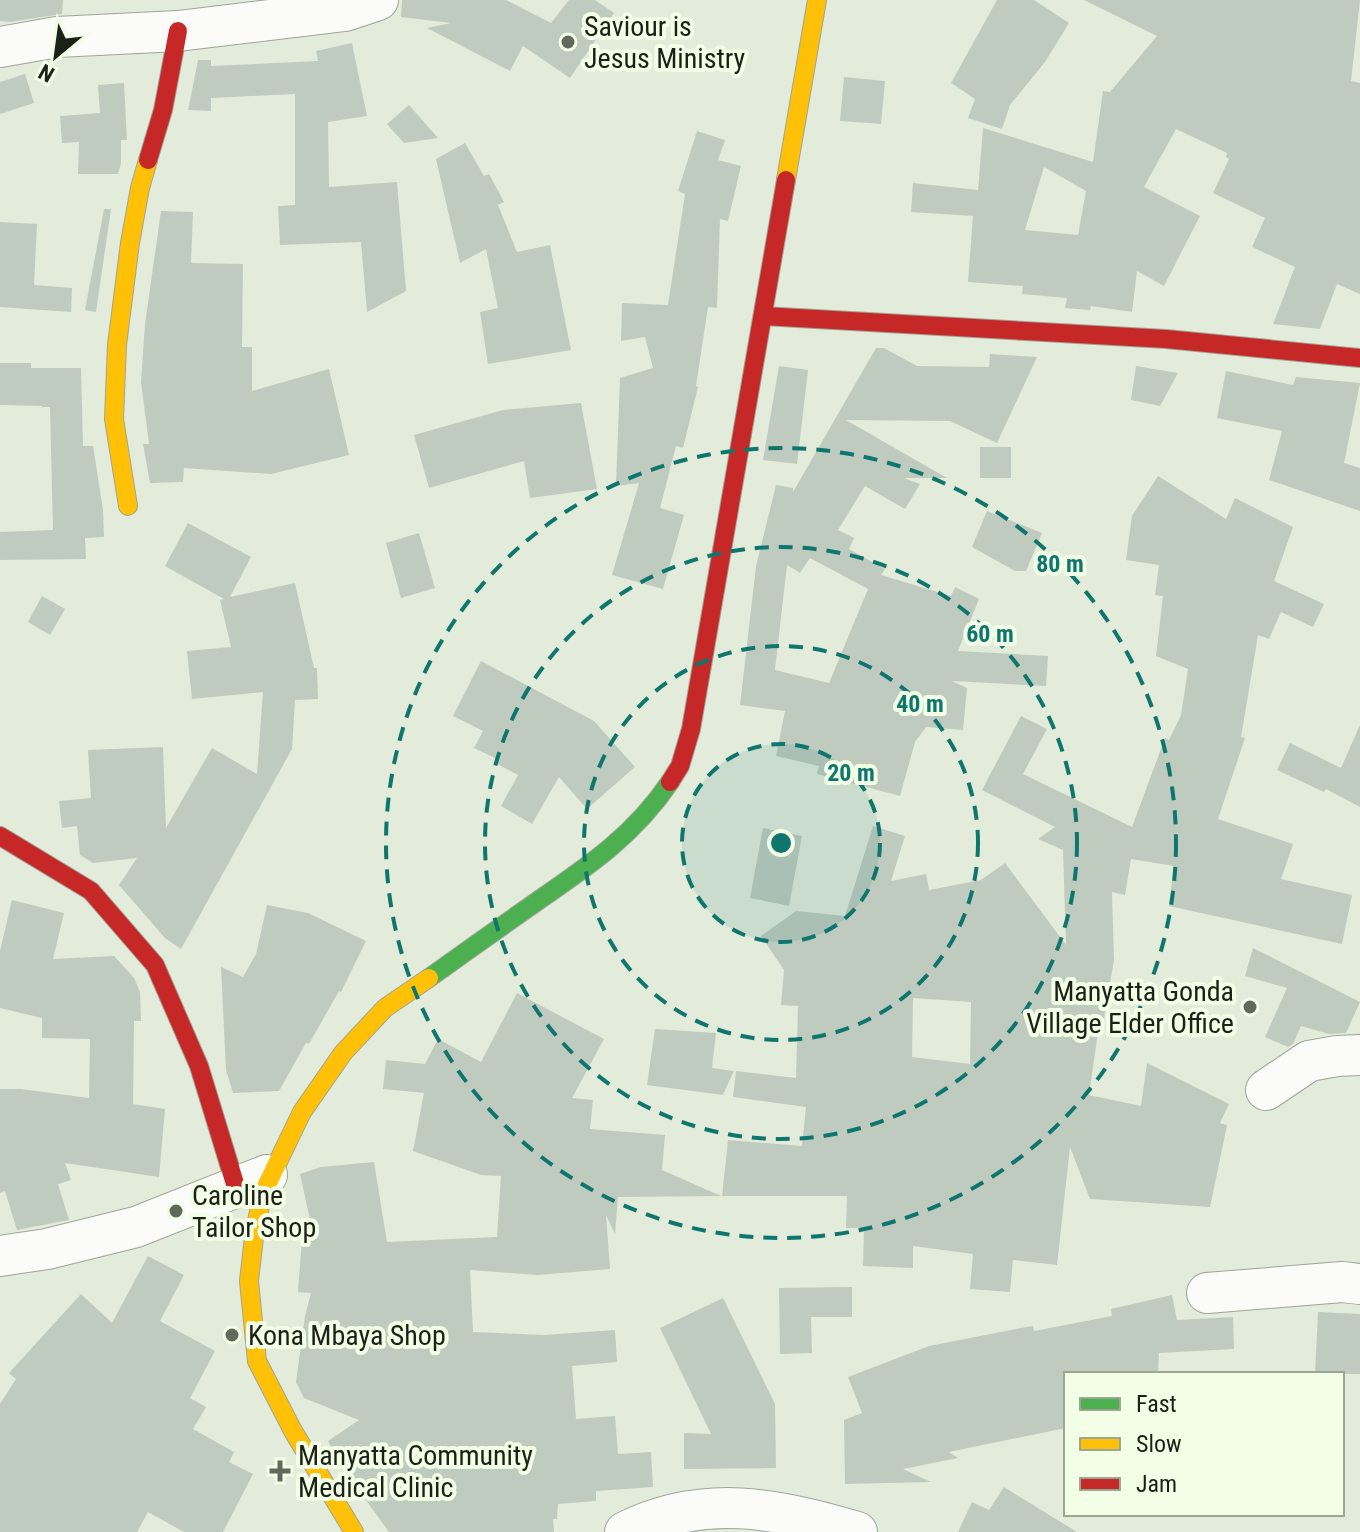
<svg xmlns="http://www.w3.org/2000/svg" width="1360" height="1532" viewBox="0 0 1360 1532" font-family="'Roboto Condensed',sans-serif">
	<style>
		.building { fill: #c0cbc0; fill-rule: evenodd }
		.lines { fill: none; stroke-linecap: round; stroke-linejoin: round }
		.street-casing { stroke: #9ea598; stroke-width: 42 }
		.fast-casing { stroke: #9ea598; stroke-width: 20 }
		.slow-casing { stroke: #9ea598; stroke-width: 20 }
		.jam-casing { stroke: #9ea598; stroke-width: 20 }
		.street { stroke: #fbfcfa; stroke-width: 40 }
		.fast { stroke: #4caf50; stroke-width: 18 }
		.slow { stroke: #ffc107; stroke-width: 18 }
		.jam { stroke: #c62828; stroke-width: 18 }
		.ring { fill: none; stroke: #0f766e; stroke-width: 4; stroke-dasharray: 14 10 }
		.poi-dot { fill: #62685c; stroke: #f2fee6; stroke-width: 3 }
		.labels { text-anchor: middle; stroke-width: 8; stroke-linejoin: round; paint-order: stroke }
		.poi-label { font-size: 28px; fill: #1c2117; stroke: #f2fee6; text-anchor: start }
		.centre { fill: #0f766e; stroke: #f2fee6; stroke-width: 4 }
		.ring-label { font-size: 24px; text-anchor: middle; font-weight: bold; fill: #0f766e; stroke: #f2fee6; stroke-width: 8; stroke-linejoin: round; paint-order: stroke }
	</style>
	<rect width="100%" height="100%" fill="#e3ebdb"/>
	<g class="building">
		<polygon points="0,0 63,0 62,14 10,22 0,21"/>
		<polygon points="402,0 506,0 551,23 569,0 595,0 614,13 570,78 523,46 510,71 427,28 451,23 401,17"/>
		<polygon points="997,0 1034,0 1069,23 1045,62 1010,105 1002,129 968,118 975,99 951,83"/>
		<path d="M1084,0H1360L1351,81L1360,83V294L1337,284L1320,329L1273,324L1295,267L1252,247L1265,218L1213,193L1229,159L1226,157L1227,153L1176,129L1144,187L1200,216L1164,286L1137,271L1132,312L1091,306L1090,310L1065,308L1067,298L1022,294L1023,286L968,282L973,216L911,212L913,183L978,190L983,128L1093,162L1103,91L1110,92L1157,36ZM1044,167L1086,191L1078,235L1025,230Z"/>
		<polygon points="352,43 367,116 328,122 329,187 397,182 406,291 367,312 361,242 280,245 278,206 295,205 295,94 211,98 211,111 188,110 198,60 211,60 211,66 318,61 316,51"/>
		<polygon points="25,74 34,103 0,114 0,82"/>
		<polygon points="844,77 885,81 881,124 840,121"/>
		<polygon points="124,83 127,140 121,140 121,163 118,174 78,174 79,142 62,143 60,116 100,113 98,85"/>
		<polygon points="409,105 438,138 404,143 387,124"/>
		<polygon points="697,131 725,140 718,160 741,166 728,221 720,219 717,308 708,307 696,386 698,387 683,448 676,446 660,508 684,515 663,589 612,575 639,483 616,486 620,378 653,368 645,337 621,341 622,303 668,305 685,194 678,191"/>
		<polygon points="465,143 484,176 489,174 504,202 498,205 517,252 550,245 571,350 488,364 480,312 498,308 486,249 460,263 436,159"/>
		<polygon points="104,209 111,209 96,312 85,310"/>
		<polygon points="161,211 193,212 191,263 243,264 242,347 252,347 252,391 329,369 349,455 271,474 184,468 183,482 150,483 143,444 149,444 141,382 145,324"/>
		<polygon points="0,222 37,224 34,285 72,288 71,312 0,307"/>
		<path d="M876,348H884L917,366L989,367L990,354L1037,357L997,443L950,421L846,420L947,478H904L920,484L905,509L865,486L838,530L854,538L849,549L885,569L881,575L951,596L955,587L979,599L958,651L1048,656L1046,686L952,681L967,688L963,730L926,727L915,742L900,796L817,774L819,766L776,756L785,711L740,705L756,566L776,485L793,488V492ZM810,558L868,589L829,683L775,670L787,565L800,573Z"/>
		<polygon points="0,363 31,363 31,368 81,368 83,446 93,446 103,510 104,537 85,538 86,559 0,560 0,532 53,530 50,407 42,407 42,406 0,405"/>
		<polygon points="779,366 808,370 797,464 763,460"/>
		<polygon points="1136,366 1178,373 1160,406 1131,400"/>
		<polygon points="1226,371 1293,385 1296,377 1360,383 1344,463 1360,468 1360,511 1269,480 1282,431 1217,418"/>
		<polygon points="581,403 597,489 530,498 524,461 429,488 414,435 503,410"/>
		<rect x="980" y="447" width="31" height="31"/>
		<path d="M1158,476L1226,519L1235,498L1293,527L1274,581L1324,604L1313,627L1281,612L1269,639L1258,635L1241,737L1245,738L1218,819L1293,844L1281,879L1352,895L1342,944L1169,906L1174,866L1131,859L1125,895L1112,892L1114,960L1104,1018H1100L1089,1095L1141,1106L1147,1063L1229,1104L1220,1123L1227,1125L1210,1207L1090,1199L1070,1147L1057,1265L1013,1260L1010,1292L970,1289L973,1254L913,1246V1268L863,1266L864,1228H846L847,1196H722L728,1140L802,1146L806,1107L733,1097L736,1071L796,1078L798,1006L781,1005L784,970L761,936L796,911L845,916L873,826L905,836L891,881L926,874L929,890L981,880L1005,863L1066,945L1063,850L1038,839L1055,827L982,790L1021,716L1047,729L1023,774L1132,827L1165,738L1169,740L1181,715L1188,669L1156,656L1163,596L1155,595L1159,565L1126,560L1132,516ZM913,998L971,1002L970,1064L912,1057Z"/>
		<polygon points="987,511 1042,533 1026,571 1015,571 972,547"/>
		<polygon points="188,523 251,557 230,597 295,583 314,668 317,668 318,699 295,700 292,749 181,949 165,938 119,885 137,858 93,863 80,855 77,826 62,828 59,801 91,798 88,750 163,747 166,828 212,748 257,774 263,692 192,699 187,651 231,647 220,600 224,599 165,566"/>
		<polygon points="419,533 435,588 401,598 386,543"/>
		<polygon points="42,596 65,609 50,635 28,622"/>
		<polygon points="481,661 594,721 635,767 587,809 559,777 532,824 501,806 518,775 495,763 497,759 474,748 483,731 453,716"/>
		<polygon points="1360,725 1360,807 1326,789 1324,792 1277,770 1290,743 1341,768"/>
		<polygon points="763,828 802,836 789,906 750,898"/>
		<polygon points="12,900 64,913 53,959 114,956 134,978 140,992 141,1021 134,1021 133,1104 165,1109 159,1177 65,1163 71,1180 58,1184 69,1220 17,1230 5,1191 0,1193 0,1089 21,1089 89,1098 90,1039 42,1038 42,1018 0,1008 0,951"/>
		<polygon points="267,905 308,913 366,941 341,992 339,991 309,1044 306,1043 279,1091 233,1093 226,1070 221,967 243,977 256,954"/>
		<polygon points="1253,948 1360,1002 1346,1033 1329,1034 1301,1026 1293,1044 1288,1047 1265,1037 1287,988 1245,976"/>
		<polygon points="517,993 604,1039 572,1098 593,1100 590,1129 665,1135 662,1170 721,1196 618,1197 615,1234 606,1215 610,1269 537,1275 470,1270 473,1332 544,1335 615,1330 617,1362 572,1366 576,1419 615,1416 618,1454 651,1452 653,1487 596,1491 596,1501 558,1504 557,1519 553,1519 554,1532 389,1532 345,1471 328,1441 359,1420 304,1398 296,1382 305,1316 311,1293 298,1292 302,1238 314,1238 300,1174 321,1167 374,1162 387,1242 497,1237 501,1176 481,1175 413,1151 424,1093 383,1089 386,1060 425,1064 438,1039 481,1062"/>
		<polygon points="655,1029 716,1033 712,1068 734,1071 723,1095 647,1085"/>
		<polygon points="148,1256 184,1275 160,1321 215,1351 190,1398 206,1407 193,1429 234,1452 229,1462 253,1474 223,1532 184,1532 148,1512 137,1532 0,1532 0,1404 16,1379 9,1373 81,1294 112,1323"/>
		<polygon points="852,1287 852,1317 811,1317 812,1353 780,1354 779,1288"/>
		<polygon points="1172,1295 1177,1320 1233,1317 1234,1349 1159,1353 1158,1374 1066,1374 1066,1428 949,1452 958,1458 903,1469 931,1482 845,1484 844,1420 862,1413 848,1377 929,1346 1016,1329 1033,1326 1034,1331 1112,1316 1111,1309"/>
		<polygon points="723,1298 775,1404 776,1468 684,1469 684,1433 711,1434 660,1328"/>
		<polygon points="1318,1312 1360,1314 1360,1374 1315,1374"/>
		<polygon points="1004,1487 1077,1532 958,1532 972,1502 989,1510"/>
	</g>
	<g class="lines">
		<defs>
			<g id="street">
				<polyline points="0,47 57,37 178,31 345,11 378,0"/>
				<polyline points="1266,1090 1309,1061 1337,1056 1360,1055"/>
				<polyline points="0,1256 47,1249 136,1227 267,1175"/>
				<polyline points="1207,1293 1342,1282 1360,1284"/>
				<path d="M625,1532C703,1493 778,1508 857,1532"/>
			</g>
			<path id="fast" d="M429,978C465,952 502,926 539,900C590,865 635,834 670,782"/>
			<g id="slow">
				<polyline points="786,180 817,0"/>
				<polyline points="128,506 114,419 117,345 130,243 140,188 148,160"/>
				<polyline points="354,1532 293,1431 257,1361 249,1281 254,1237 262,1195 302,1112 343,1053 385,1008 429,978"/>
			</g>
			<g id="jam">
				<polyline points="148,160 163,110 178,31"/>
				<polyline points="763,316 1166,339 1360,358"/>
				<polyline points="670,782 680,766 691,729 786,180"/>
				<polyline points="0,836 91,891 155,965 199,1066 236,1187"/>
			</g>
		</defs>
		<use href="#street" class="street-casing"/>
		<use href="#fast" class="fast-casing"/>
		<use href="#slow" class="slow-casing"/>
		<use href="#jam" class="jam-casing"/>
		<use href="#street" class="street"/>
		<use href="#fast" class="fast"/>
		<use href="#slow" class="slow"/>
		<use href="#jam" class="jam"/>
	</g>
	<circle cx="781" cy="843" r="99" fill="#0f766e" fill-opacity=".12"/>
	<g class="ring">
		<circle cx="781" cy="843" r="99"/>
		<circle cx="781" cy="843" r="197"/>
		<circle cx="781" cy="843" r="296"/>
		<circle cx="781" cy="843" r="395"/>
	</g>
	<g class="poi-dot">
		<circle cx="568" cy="42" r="8"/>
		<circle cx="1250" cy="1007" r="8"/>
		<circle cx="176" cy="1211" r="8"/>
		<circle cx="232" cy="1335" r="8"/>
		<path d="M276 1459h8v8h8v8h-8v8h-8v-8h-8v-8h8z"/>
	</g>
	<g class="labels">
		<g class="poi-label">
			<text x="584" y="36">Saviour is<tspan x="584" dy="32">Jesus Ministry</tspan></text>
			<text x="1234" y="1001" text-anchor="end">Manyatta Gonda<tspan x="1234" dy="32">Village Elder Office</tspan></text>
			<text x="192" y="1205">Caroline<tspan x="192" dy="32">Tailor Shop</tspan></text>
			<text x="248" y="1345">Kona Mbaya Shop</text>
			<text x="298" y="1465">Manyatta Community<tspan x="298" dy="32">Medical Clinic</tspan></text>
		</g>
	</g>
	<circle cx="781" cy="843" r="12" class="centre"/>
	<g class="ring-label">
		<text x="1060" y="572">80 m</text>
		<text x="990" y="642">60 m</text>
		<text x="920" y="712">40 m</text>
		<text x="851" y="781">20 m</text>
	</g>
	<rect x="1064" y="1372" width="280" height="144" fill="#f2fee6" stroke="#9ca693" stroke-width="2"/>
	<rect x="1080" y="1398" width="40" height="12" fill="#4caf50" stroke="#9ca693" stroke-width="2"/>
	<text x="1136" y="1412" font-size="24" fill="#1c2117">Fast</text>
	<rect x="1080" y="1438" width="40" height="12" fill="#ffc107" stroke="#9ca693" stroke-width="2"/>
	<text x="1136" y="1452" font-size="24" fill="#1c2117">Slow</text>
	<rect x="1080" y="1478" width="40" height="12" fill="#c62828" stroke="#9ca693" stroke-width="2"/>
	<text x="1136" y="1492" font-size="24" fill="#1c2117">Jam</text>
	<g transform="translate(56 56) rotate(209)" stroke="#f2fee6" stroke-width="6" paint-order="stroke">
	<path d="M0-6L14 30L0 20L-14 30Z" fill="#1c2117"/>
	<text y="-12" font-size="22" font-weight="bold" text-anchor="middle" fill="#1c2117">N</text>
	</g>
</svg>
